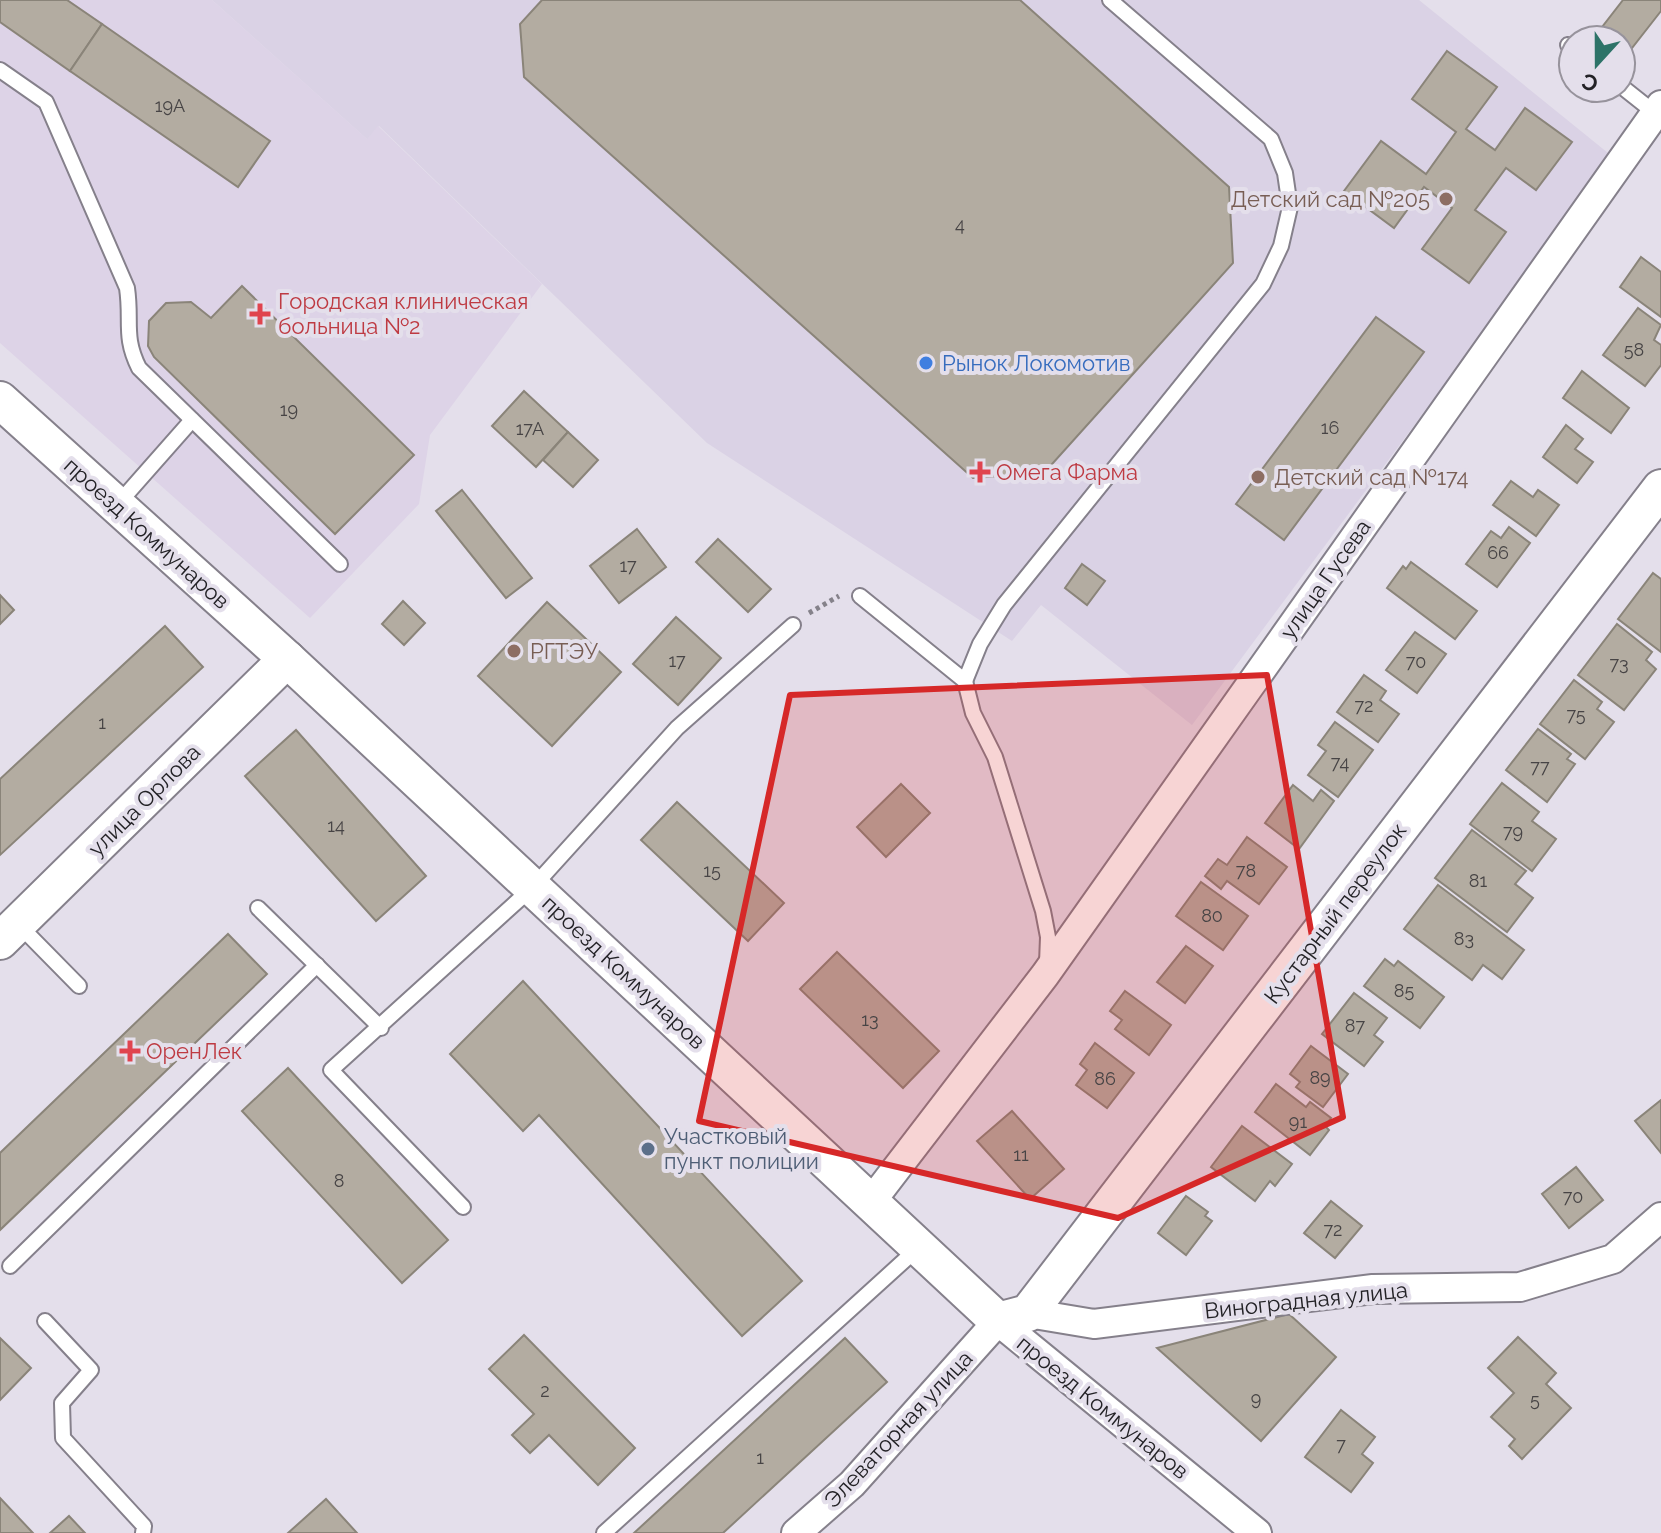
<svg xmlns="http://www.w3.org/2000/svg" width="1661" height="1533" viewBox="0 0 1661 1533" font-family="Raleway,sans-serif">
	<style>
		.built { fill: #dad2e5 }
		.medical { fill: #ddd3e7 }
		.building { fill: #b3aca1; stroke: #8a8479; stroke-width: 2 }
		.lines { fill: none; stroke-linecap: round; stroke-linejoin: round }
		.service-casing { stroke: #85808b; stroke-width: 18 }
		.minor-casing { stroke: #85808b; stroke-width: 32 }
		.tertiary-casing { stroke: #85808b; stroke-width: 40 }
		.path { stroke: #85828a; stroke-width: 5; stroke-dasharray: 4 4; stroke-linecap: butt }
		.service { stroke: #fff; stroke-width: 14 }
		.minor { stroke: #fff; stroke-width: 28 }
		.tertiary { stroke: #fff; stroke-width: 36 }
		.marked { fill: #d62828; fill-opacity: 0.2; stroke: #d62828; stroke-width: 6; stroke-linejoin: round }
		.education-dot { fill: #8d6e63; stroke: #e4dfeb; stroke-width: 3 }
		.health-dot { fill: #e0444e; stroke: #e4dfeb; stroke-width: 3 }
		.shop-dot { fill: #3f7fe0; stroke: #e4dfeb; stroke-width: 3 }
		.service-dot { fill: #5c6f8a; stroke: #e4dfeb; stroke-width: 3 }
		.labels { text-anchor: middle; stroke-width: 8; stroke-linejoin: round; paint-order: stroke }
		.number-label { font-size: 18px; fill: #474445 }
		.education-label { font-size: 22px; fill: #785e54; stroke: #e4dfeb; text-anchor: start }
		.health-label { font-size: 22px; fill: #be3a42; stroke: #e4dfeb; text-anchor: start }
		.shop-label { font-size: 22px; fill: #366cbe; stroke: #e4dfeb; text-anchor: start }
		.street-label { font-size: 22px; fill: #232226; stroke: #e4dfeb }
		.service-label { font-size: 22px; fill: #4e5e75; stroke: #e4dfeb; text-anchor: start }
	</style>
	<rect width="100%" height="100%" fill="#e4dfeb"/>
	<polygon class="built" points="212,0 1419,0 1613,157 1192,725 1041,605 1012,641 707,443 379,126 368,140"/>
	<polygon class="medical" points="0,0 212,0 367,139 378,126 542,284 430,435 419,504 310,618 0,343"/>
	<g class="building">
		<polygon points="0,0 67,0 102,24 70,71 0,22"/>
		<polygon points="542,0 1020,0 1229,187 1233,263 1044,473 973,478 524,77 520,24"/>
		<polygon points="1623,0 1661,0 1661,11 1621,62 1621,40 1592,40"/>
		<polygon points="102,24 270,141 238,187 70,71"/>
		<polygon points="1447,51 1497,87 1466,129 1495,150 1525,108 1572,142 1536,190 1506,168 1475,210 1506,232 1469,283 1422,249 1452,208 1424,187 1394,228 1344,191 1381,141 1426,174 1456,132 1412,99"/>
		<polygon points="1641,257 1661,272 1661,317 1620,287"/>
		<polygon points="242,286 414,455 335,534 154,357 148,346 149,321 166,303 191,302 211,318"/>
		<polygon points="1638,308 1661,325 1654,340 1661,345 1661,365 1645,386 1603,355"/>
		<polygon points="1376,317 1424,352 1284,540 1236,504"/>
		<polygon points="1582,371 1629,408 1611,433 1563,398"/>
		<polygon points="524,391 568,432 536,467 492,426"/>
		<polygon points="1566,425 1583,439 1575,449 1593,462 1577,483 1543,457"/>
		<polygon points="568,432 598,460 573,487 543,460"/>
		<polygon points="1511,481 1533,497 1538,490 1559,505 1536,536 1493,505"/>
		<polygon points="462,490 532,578 506,598 436,511"/>
		<polygon points="1509,527 1530,543 1497,587 1466,564 1491,531 1501,538"/>
		<polygon points="637,529 666,567 619,603 590,566"/>
		<polygon points="718,539 771,589 748,612 696,562"/>
		<polygon points="1411,562 1477,611 1455,639 1387,588 1403,566 1406,569"/>
		<polygon points="1082,564 1105,581 1087,605 1065,588"/>
		<polygon points="1653,573 1661,579 1661,652 1618,619"/>
		<polygon points="0,595 14,610 0,624"/>
		<polygon points="403,601 425,623 404,645 382,624"/>
		<polygon points="547,602 621,672 552,746 478,676"/>
		<polygon points="676,617 721,658 678,705 633,664"/>
		<polygon points="1617,624 1652,652 1646,660 1656,669 1624,710 1578,675"/>
		<polygon points="165,626 203,667 0,855 0,779"/>
		<polygon points="1415,632 1446,654 1417,693 1386,670"/>
		<polygon points="1364,675 1386,691 1380,700 1399,714 1378,742 1337,712"/>
		<polygon points="1574,680 1602,702 1597,709 1614,722 1585,759 1540,724"/>
		<polygon points="1335,722 1373,750 1338,797 1308,775 1326,751 1318,745"/>
		<polygon points="1538,729 1571,754 1567,759 1575,764 1547,802 1506,770"/>
		<polygon points="296,730 426,876 376,921 245,776"/>
		<polygon points="1502,783 1539,812 1532,821 1556,839 1532,871 1470,824"/>
		<polygon points="901,784 930,813 886,857 857,827"/>
		<polygon points="1293,785 1313,801 1321,790 1334,801 1299,849 1265,823"/>
		<polygon points="677,802 784,903 748,941 641,840"/>
		<polygon points="1472,830 1526,871 1515,884 1533,898 1507,932 1435,878"/>
		<polygon points="1247,837 1287,867 1259,904 1227,881 1221,889 1205,876 1218,859 1227,865"/>
		<polygon points="1201,882 1248,916 1223,950 1176,916"/>
		<polygon points="1438,885 1524,950 1502,979 1483,965 1472,980 1404,929"/>
		<polygon points="228,934 267,974 0,1230 0,1153"/>
		<polygon points="1186,946 1213,966 1185,1003 1157,982"/>
		<polygon points="837,952 939,1051 903,1088 800,989"/>
		<polygon points="1385,959 1394,966 1398,961 1444,997 1420,1028 1364,986"/>
		<polygon points="523,981 802,1281 742,1336 539,1115 523,1131 450,1054"/>
		<polygon points="1125,991 1171,1025 1149,1055 1115,1029 1122,1020 1110,1011"/>
		<polygon points="1354,993 1387,1018 1374,1035 1383,1042 1364,1066 1322,1034"/>
		<polygon points="1095,1043 1134,1073 1107,1108 1076,1085 1087,1070 1080,1064"/>
		<polygon points="1311,1046 1348,1074 1323,1107 1296,1087 1300,1082 1290,1074"/>
		<polygon points="288,1068 448,1240 402,1283 242,1111"/>
		<polygon points="1276,1084 1306,1107 1310,1102 1331,1118 1325,1126 1329,1130 1310,1155 1255,1112"/>
		<polygon points="1661,1100 1661,1153 1635,1121"/>
		<polygon points="1012,1111 1064,1169 1030,1199 977,1141"/>
		<polygon points="1242,1126 1292,1164 1275,1186 1270,1181 1255,1201 1211,1167"/>
		<polygon points="1576,1167 1603,1200 1569,1228 1542,1194"/>
		<polygon points="1186,1196 1208,1212 1205,1216 1212,1221 1186,1255 1158,1233"/>
		<polygon points="1331,1201 1362,1226 1335,1258 1304,1233"/>
		<polygon points="1289,1314 1336,1357 1261,1441 1157,1348"/>
		<polygon points="524,1335 635,1448 598,1485 549,1435 530,1453 512,1435 534,1414 489,1369"/>
		<polygon points="1518,1337 1556,1373 1546,1384 1571,1408 1522,1459 1509,1446 1515,1439 1491,1417 1514,1393 1488,1368"/>
		<polygon points="0,1338 31,1368 0,1400"/>
		<polygon points="845,1338 887,1382 723,1533 634,1533"/>
		<polygon points="1341,1410 1375,1437 1362,1454 1373,1463 1351,1492 1305,1457"/>
		<polygon points="0,1498 33,1533 0,1533"/>
		<polygon points="326,1499 357,1533 288,1533"/>
		<polygon points="69,1516 85,1533 50,1533"/>
	</g>
	<g class="lines">
		<defs>
			<g id="service">
				<polyline points="1568,45 1573,49"/>
				<path d="M0,70L46,102L127,288C132,322 123,336 139,368L340,564"/>
				<polyline points="1621,86 1655,113"/>
				<polyline points="117,505 192,420"/>
				<polyline points="860,596 965,681 973,713 995,757 1043,911 1048,937 1047,963"/>
				<polyline points="965,681 980,644 1004,605 1263,284 1281,246 1290,207 1285,173 1271,139 1110,0"/>
				<polyline points="258,908 381,1028"/>
				<polyline points="18,924 79,986"/>
				<polyline points="463,1207 331,1070 533,887 677,728 793,625"/>
				<polyline points="10,1266 317,965"/>
				<polyline points="45,1321 91,1370 62,1403 63,1438 144,1526 143,1533"/>
				<polyline points="604,1533 917,1249"/>
			</g>
			<g id="minor">
				<polyline points="870,1203 1045,975 1661,105"/>
				<polyline points="1028,1313 1094,1324 1373,1289 1520,1287 1613,1259 1661,1217"/>
				<polyline points="796,1533 852,1484 998,1321 1257,1533"/>
			</g>
			<g id="tertiary">
				<polyline points="0,400 287,659 998,1321 1028,1313 1661,488"/>
				<polyline points="0,941 287,659"/>
			</g>
		</defs>
		<use href="#service" class="service-casing"/>
		<use href="#minor" class="minor-casing"/>
		<use href="#tertiary" class="tertiary-casing"/>
		<polyline class="path" points="809,613 839,596"/>
		<use href="#service" class="service"/>
		<use href="#minor" class="minor"/>
		<use href="#tertiary" class="tertiary"/>
	</g>
	<path class="marked" d="M1267,675L1343,1117L1118,1218L699,1121L790,695Z"/>
	<g class="education-dot">
		<circle cx="1446" cy="199" r="8"/>
		<circle cx="1258" cy="477" r="8"/>
		<circle cx="514" cy="651" r="8"/>
	</g>
	<g class="health-dot">
		<path d="M256 302h8v8h8v8h-8v8h-8v-8h-8v-8h8z"/>
		<path d="M976 460h8v8h8v8h-8v8h-8v-8h-8v-8h8z"/>
		<path d="M126 1039h8v8h8v8h-8v8h-8v-8h-8v-8h8z"/>
	</g>
	<circle class="shop-dot" cx="926" cy="363" r="8"/>
	<circle class="service-dot" cx="648" cy="1149" r="8"/>
	<g class="labels">
		<g class="number-label">
			<text x="170" y="112">19А</text>
			<text x="960" y="231">4</text>
			<text x="1634" y="356">58</text>
			<text x="289" y="416">19</text>
			<text x="1330" y="434">16</text>
			<text x="530" y="435">17А</text>
			<text x="1498" y="559">66</text>
			<text x="628" y="572">17</text>
			<text x="677" y="667">17</text>
			<text x="1416" y="668">70</text>
			<text x="1619" y="670">73</text>
			<text x="1364" y="712">72</text>
			<text x="1576" y="721">75</text>
			<text x="102" y="729">1</text>
			<text x="1340" y="769">74</text>
			<text x="1540" y="773">77</text>
			<text x="336" y="832">14</text>
			<text x="1513" y="838">79</text>
			<text x="712" y="877">15</text>
			<text x="1246" y="877">78</text>
			<text x="1478" y="887">81</text>
			<text x="1212" y="922">80</text>
			<text x="1464" y="945">83</text>
			<text x="1404" y="997">85</text>
			<text x="870" y="1026">13</text>
			<text x="1355" y="1032">87</text>
			<text x="1320" y="1084">89</text>
			<text x="1105" y="1085">86</text>
			<text x="1298" y="1128">91</text>
			<text x="1021" y="1161">11</text>
			<text x="339" y="1187">8</text>
			<text x="1573" y="1203">70</text>
			<text x="1333" y="1236">72</text>
			<text x="545" y="1397">2</text>
			<text x="1256" y="1405">9</text>
			<text x="1535" y="1406">5</text>
			<text x="1341" y="1451">7</text>
			<text x="760" y="1464">1</text>
		</g>
		<g class="education-label">
			<text x="1430" y="207" text-anchor="end">Детский сад №205</text>
			<text x="1274" y="485">Детский сад №174</text>
			<text x="530" y="659">РГТЭУ</text>
		</g>
		<g class="health-label">
			<text x="278" y="309">Городская клиническая<tspan x="278" dy="25">больница №2</tspan></text>
			<text x="996" y="480">Омега Фарма</text>
			<text x="146" y="1059">ОренЛек</text>
		</g>
		<g class="shop-label">
			<text x="942" y="371">Рынок Локомотив</text>
		</g>
		<g class="street-label">
			<text transform="translate(147 533) rotate(42)" y="8">проезд Коммунаров</text>
			<text transform="translate(1325 579) rotate(-55)" y="8">улица Гусева</text>
			<text transform="translate(144 800) rotate(-45)" y="8">улица Орлова</text>
			<text transform="translate(1335 913) rotate(-53)" y="8">Кустарный переулок</text>
			<text transform="translate(624 972) rotate(43)" y="8">проезд Коммунаров</text>
			<text transform="translate(1306 1300) rotate(-6)" y="8">Виноградная улица</text>
			<text transform="translate(1103 1407) rotate(39)" y="8">проезд Коммунаров</text>
			<text transform="translate(898 1429) rotate(-47)" y="8">Элеваторная улица</text>
		</g>
		<g class="service-label">
			<text x="664" y="1144">Участковый<tspan x="664" dy="25">пункт полиции</tspan></text>
		</g>
	</g>
	<g transform="translate(1597 64) rotate(201)"><circle r="38" fill="#e4dfeb" stroke="#97939c" stroke-width="2"/>
	<path d="M0-6L14 30L0 20L-14 30Z" fill="#2d7368"/>
	<text y="-12" font-size="22" font-weight="bold" text-anchor="middle" fill="#232226">С</text>
	</g>
</svg>
